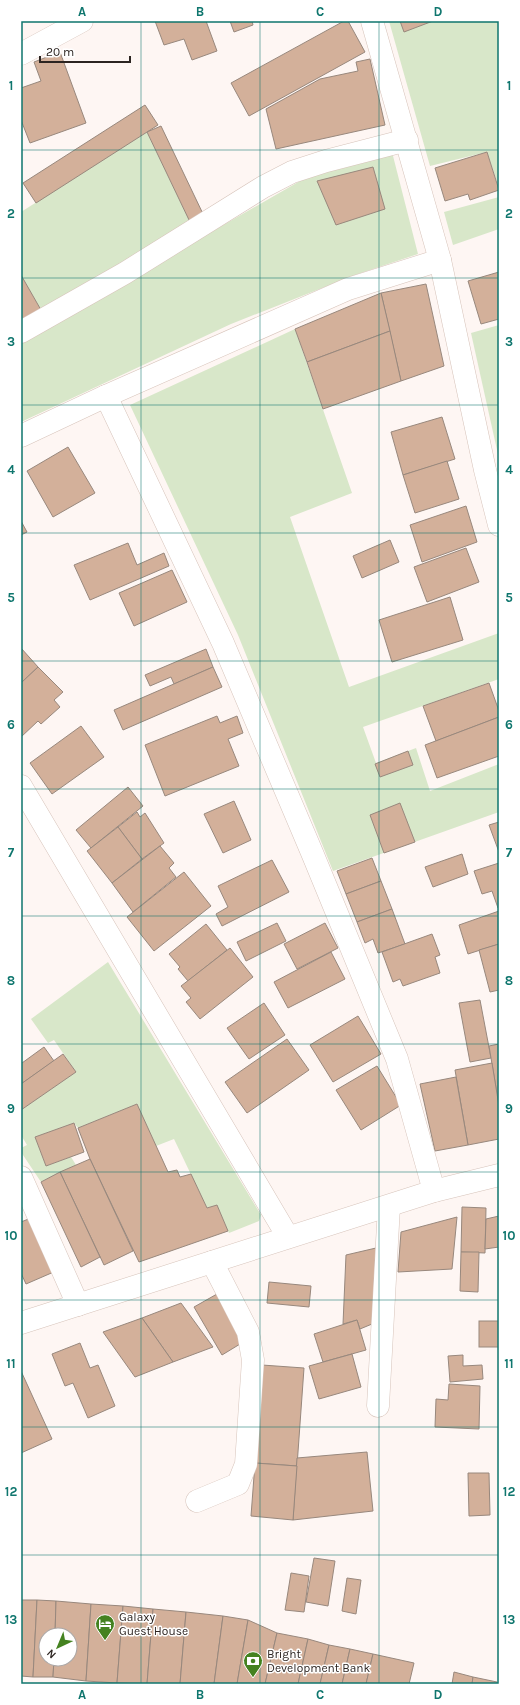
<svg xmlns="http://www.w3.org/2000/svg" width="520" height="1705" viewBox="0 0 520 1705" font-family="Karla,sans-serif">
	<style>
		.green { fill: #d8e7c9 }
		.building { fill: #d3b09a; stroke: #98887d }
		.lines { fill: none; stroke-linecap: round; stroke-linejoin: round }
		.minor-casing { stroke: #d7c4bb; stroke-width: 23 }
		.minor { stroke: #fff; stroke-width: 22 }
		.grid { fill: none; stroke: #0f766e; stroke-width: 1; stroke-opacity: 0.55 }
		.labels { text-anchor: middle; stroke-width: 3; stroke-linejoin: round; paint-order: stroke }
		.poi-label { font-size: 12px; fill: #2c2421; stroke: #fff; text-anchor: start }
		.neatline { fill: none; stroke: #0f766e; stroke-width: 1.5 }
		.grid-label { font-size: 13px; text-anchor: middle; font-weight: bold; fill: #0f766e }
	</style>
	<rect width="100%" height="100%" fill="#fef6f3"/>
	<g class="green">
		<polygon points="389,21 499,21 499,188 487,152 430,166"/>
		<polygon points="147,132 190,222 41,310 21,275 21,212"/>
		<polygon points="392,152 418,254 355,275 231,324 21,422 21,341 300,181 317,173"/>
		<polygon points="499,197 499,229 453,245 444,212"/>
		<polygon points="499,325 499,459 471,333"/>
		<polygon points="295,329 352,493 290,517 349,687 499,633 499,679 363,727 376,763 416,748 430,791 499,764 499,812 333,871 238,635 130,405"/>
		<polygon points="108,962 261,1215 259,1221 229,1233 228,1231 217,1205 207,1208 174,1139 156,1146 137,1104 78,1128 74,1123 35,1137 46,1166 71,1157 76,1165 41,1182 21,1152 21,1148 27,1145 21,1135 21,1110 76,1072 54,1040 48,1043 31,1019"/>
	</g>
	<g class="building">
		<polygon points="155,21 206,21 217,51 192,60 184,39 164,45"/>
		<polygon points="230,21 252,21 253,25 234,32"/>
		<polygon points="344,21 348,21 365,52 249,116 231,83"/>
		<polygon points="400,21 433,21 404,32"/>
		<polygon points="60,52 86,123 30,143 21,120 21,88 41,81 34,62"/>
		<polygon points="370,59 385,125 276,149 266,109 320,79 358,71 356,62"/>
		<polygon points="145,105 158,125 36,203 23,183"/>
		<polygon points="161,126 204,216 190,222 147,132"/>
		<polygon points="487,152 499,190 470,200 468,194 445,201 435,168"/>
		<polygon points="373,167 385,209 336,225 317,181"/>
		<polygon points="499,272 499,319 481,324 468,281"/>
		<polygon points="21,275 41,310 21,322"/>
		<polygon points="426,284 444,366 401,381 381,293"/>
		<polygon points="381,293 390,331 307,362 295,329"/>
		<polygon points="390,331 401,381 323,409 307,362"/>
		<polygon points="442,417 455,459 403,475 391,432"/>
		<polygon points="68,447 95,493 53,517 27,471"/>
		<polygon points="447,461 459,499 415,513 403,475"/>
		<polygon points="466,506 477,542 422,562 410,525"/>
		<polygon points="21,521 27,532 21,535"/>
		<polygon points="390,540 399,562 362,578 353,556"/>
		<polygon points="128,543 137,565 164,553 169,566 90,600 74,565"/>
		<polygon points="466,548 479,582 427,602 414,567"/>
		<polygon points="172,570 187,602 134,626 119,593"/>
		<polygon points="450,597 463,640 392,662 379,620"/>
		<polygon points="21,648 38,667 21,683"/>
		<polygon points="206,649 213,667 174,684 171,677 150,686 145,675"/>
		<polygon points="38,667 63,692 54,700 60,707 41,724 38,721 21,737 21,683"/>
		<polygon points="213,667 222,687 123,730 114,710"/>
		<polygon points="489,683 499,711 499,717 436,741 423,706"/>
		<polygon points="217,716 220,723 237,716 243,733 228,739 239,766 165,796 145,745"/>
		<polygon points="499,717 499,756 437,778 425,745"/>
		<polygon points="81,726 104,757 52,794 30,763"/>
		<polygon points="408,751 413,765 380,777 375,764"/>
		<polygon points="128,787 143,806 91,848 76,830"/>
		<polygon points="234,801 251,840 223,853 204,814"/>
		<polygon points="400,803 415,842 384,853 370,815"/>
		<polygon points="137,812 140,817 145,813 164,843 142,859 118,827"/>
		<polygon points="499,822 499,852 489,825"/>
		<polygon points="118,827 142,859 112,883 87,851"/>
		<polygon points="160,846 174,863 169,868 176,877 133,912 112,883"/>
		<polygon points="462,854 468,874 433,887 425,867"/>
		<polygon points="372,858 381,881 346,894 337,871"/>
		<polygon points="272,860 289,892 222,926 216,914 228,907 218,886"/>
		<polygon points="499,863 499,908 498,908 492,891 482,894 474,871"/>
		<polygon points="184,872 211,906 154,951 127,917"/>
		<polygon points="381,881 392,909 357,922 346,894"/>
		<polygon points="392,909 405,944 378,953 373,939 365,943 357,922"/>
		<polygon points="499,911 499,944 468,954 459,925"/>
		<polygon points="277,923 286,941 246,961 237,942"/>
		<polygon points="325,923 338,948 297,969 284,944"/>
		<polygon points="206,924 227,950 188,981 178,969 180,967 169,954"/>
		<polygon points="432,934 440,955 435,957 440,973 403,986 400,979 393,982 382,952"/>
		<polygon points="499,944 499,990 490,992 479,950"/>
		<polygon points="230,948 253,977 200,1019 186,1002 191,998 181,986"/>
		<polygon points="331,952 345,979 288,1008 274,982"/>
		<polygon points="480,1000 491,1058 470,1062 459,1003"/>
		<polygon points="264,1003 285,1035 249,1059 227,1028"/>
		<polygon points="358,1016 381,1054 333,1082 310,1045"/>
		<polygon points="287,1039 309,1070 247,1113 225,1082"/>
		<polygon points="499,1044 499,1106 489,1046"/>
		<polygon points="44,1047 54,1061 21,1084 21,1061 22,1063"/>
		<polygon points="63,1054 76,1072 21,1110 21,1084"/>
		<polygon points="492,1063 499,1106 499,1139 468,1145 455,1070"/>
		<polygon points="377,1066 401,1105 361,1130 336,1090"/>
		<polygon points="456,1077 468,1145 435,1151 420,1084"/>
		<polygon points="137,1104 168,1172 177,1170 180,1177 191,1174 207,1208 217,1205 228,1231 139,1262 90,1159 78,1128"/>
		<polygon points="74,1123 84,1152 46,1166 35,1137"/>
		<polygon points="90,1159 133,1251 104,1265 60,1172"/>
		<polygon points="60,1172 100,1257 81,1267 41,1182"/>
		<polygon points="462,1207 486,1208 485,1253 461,1252"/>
		<polygon points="499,1216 499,1247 485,1249 486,1219"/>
		<polygon points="457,1217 452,1269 398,1272 401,1232"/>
		<polygon points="31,1218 56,1271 26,1284 21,1273 21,1222"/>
		<polygon points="376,1248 372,1324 360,1329 357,1320 343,1324 346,1255"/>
		<polygon points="461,1252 479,1252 478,1292 460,1291"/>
		<polygon points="269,1282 311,1286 309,1307 267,1303"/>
		<polygon points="217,1294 245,1341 222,1355 194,1307"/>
		<polygon points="181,1303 213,1347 173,1362 142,1318"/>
		<polygon points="142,1318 173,1362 135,1377 103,1332"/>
		<polygon points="357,1320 366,1350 323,1362 314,1334"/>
		<rect x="479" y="1321" width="20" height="26"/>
		<polygon points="80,1343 90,1368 98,1365 115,1406 88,1418 73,1383 65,1386 52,1354"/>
		<polygon points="352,1354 361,1387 319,1399 309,1366"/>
		<polygon points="463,1355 463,1366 482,1365 483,1379 450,1382 448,1356"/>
		<polygon points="262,1365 304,1368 297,1466 255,1463"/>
		<polygon points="21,1371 52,1439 21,1453"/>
		<polygon points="449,1384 480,1386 479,1429 435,1427 436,1399 448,1400"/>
		<polygon points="367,1452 373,1511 293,1520 297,1458"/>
		<polygon points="255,1463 297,1466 293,1520 251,1516"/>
		<polygon points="468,1473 489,1473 490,1515 469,1516"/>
		<polygon points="314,1558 335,1561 328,1606 306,1602"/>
		<polygon points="291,1573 309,1576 304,1612 285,1610"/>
		<polygon points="347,1578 361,1580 356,1614 342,1611"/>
		<polygon points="21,1600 37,1600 33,1677 21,1676"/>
		<polygon points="37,1600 56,1601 55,1635 46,1635 46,1659 54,1659 53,1677 33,1677"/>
		<polygon points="56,1601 91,1604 86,1681 53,1677 54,1659 70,1659 70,1635 55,1635"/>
		<polygon points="91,1604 123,1606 117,1683 86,1681"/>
		<polygon points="123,1606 153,1609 147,1684 117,1683"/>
		<polygon points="153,1609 186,1612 180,1684 147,1684"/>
		<polygon points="186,1612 223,1616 214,1684 180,1684"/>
		<polygon points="223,1616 248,1620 237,1684 214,1684"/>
		<polygon points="248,1620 277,1633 265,1684 237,1684"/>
		<polygon points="277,1633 308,1639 298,1684 265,1684"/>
		<polygon points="308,1639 329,1645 320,1684 298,1684"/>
		<polygon points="329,1645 350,1649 342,1684 320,1684"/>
		<polygon points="350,1649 373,1654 366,1684 342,1684"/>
		<polygon points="373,1654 414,1663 409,1684 366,1684"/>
		<polygon points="454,1672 473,1677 472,1684 452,1684"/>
		<polygon points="473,1677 497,1682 496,1684 472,1684"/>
	</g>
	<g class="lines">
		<defs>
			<g id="minor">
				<polyline points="372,21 440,260 485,470 499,525"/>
				<polyline points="21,54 82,21"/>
				<polyline points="21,332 125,273 263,187 292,172 326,161 407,140"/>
				<polyline points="21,436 106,396"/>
				<polyline points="21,786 288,1237"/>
				<polyline points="21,1177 78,1305"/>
				<polyline points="434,1191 397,1059 313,855 223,643 106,396 348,289 440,260"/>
				<polyline points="21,1323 434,1191 499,1175"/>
				<polyline points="378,1406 389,1206"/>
				<polyline points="197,1501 238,1484 246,1464 253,1360 248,1332 212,1262"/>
			</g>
		</defs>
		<use href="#minor" class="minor-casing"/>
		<use href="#minor" class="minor"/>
	</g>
	<path class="grid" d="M141,21V1684M260,21V1684M379,21V1684M21,150H499M21,278H499M21,405H499M21,533H499M21,661H499M21,789H499M21,916H499M21,1044H499M21,1172H499M21,1300H499M21,1427H499M21,1555H499"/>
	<defs>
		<symbol id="hotel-pin" viewBox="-11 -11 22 30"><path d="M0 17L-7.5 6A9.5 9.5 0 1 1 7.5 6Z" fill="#448220" stroke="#fff"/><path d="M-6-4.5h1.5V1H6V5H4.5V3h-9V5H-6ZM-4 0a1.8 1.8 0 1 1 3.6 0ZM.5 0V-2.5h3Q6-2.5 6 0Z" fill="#fff"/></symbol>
		<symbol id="bank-pin" viewBox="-11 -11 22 30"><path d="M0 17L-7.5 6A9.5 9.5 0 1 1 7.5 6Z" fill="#448220" stroke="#fff"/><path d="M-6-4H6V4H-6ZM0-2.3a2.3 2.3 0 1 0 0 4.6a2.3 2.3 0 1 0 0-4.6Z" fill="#fff"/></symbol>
	</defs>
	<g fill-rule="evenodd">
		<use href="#hotel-pin" x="94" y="1613" width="22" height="30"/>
		<use href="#bank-pin" x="242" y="1650" width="22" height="30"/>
	</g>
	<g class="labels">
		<g class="poi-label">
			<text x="119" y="1621">Galaxy<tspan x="119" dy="14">Guest House</tspan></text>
			<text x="267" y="1658">Bright<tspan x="267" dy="14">Development Bank</tspan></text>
		</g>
	</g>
	<rect width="520" height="1705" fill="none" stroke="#ffffff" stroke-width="44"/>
	<g transform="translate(58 1647) rotate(224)"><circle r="19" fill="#ffffff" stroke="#aba7a6"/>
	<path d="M0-3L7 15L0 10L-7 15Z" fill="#448220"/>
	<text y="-6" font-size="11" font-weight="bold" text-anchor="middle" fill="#2c2421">N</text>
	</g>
	<path d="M40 56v6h90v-6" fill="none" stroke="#2c2421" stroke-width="2"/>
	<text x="46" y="56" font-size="12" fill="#2c2421" stroke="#ffffff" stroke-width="3" paint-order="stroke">20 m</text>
	<rect x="22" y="22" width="476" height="1661" class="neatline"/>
	<g class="grid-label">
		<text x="82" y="16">A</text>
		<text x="200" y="16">B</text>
		<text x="320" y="16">C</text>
		<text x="438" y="16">D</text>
		<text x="11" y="90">1</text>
		<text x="509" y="90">1</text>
		<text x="11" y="218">2</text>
		<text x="509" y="218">2</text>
		<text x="11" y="346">3</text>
		<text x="509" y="346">3</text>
		<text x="11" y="474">4</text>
		<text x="509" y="474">4</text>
		<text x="11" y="602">5</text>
		<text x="509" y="602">5</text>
		<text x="11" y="729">6</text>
		<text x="509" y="729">6</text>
		<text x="11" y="857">7</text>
		<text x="509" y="857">7</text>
		<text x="11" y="985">8</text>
		<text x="509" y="985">8</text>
		<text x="11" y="1113">9</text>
		<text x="509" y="1113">9</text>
		<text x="11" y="1240">10</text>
		<text x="509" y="1240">10</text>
		<text x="11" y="1368">11</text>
		<text x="509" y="1368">11</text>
		<text x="11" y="1496">12</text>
		<text x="509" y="1496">12</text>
		<text x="11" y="1624">13</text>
		<text x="509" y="1624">13</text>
		<text x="82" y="1699">A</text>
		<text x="200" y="1699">B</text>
		<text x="320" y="1699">C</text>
		<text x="438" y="1699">D</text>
	</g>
</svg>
